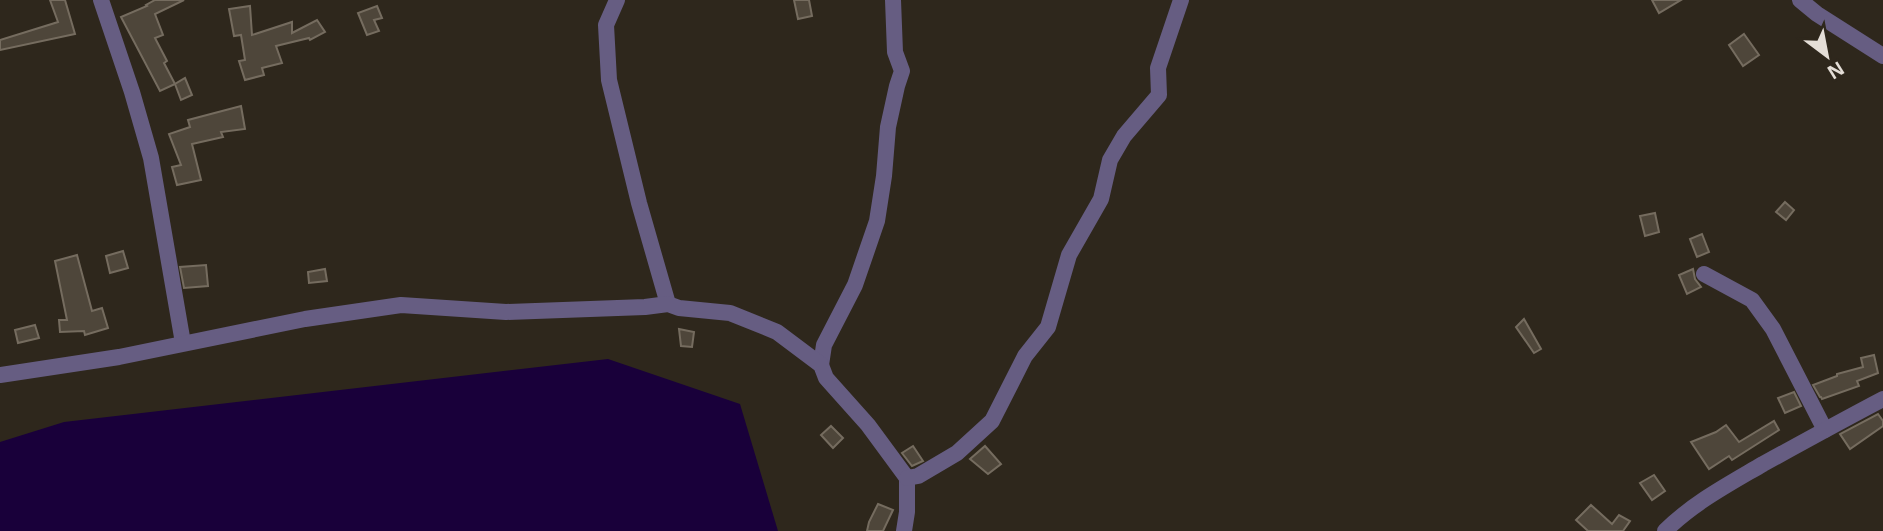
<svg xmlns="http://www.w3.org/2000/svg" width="1883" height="531" viewBox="0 0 1883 531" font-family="'Open Sans',sans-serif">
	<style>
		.water { fill: #19003a }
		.building { fill: #4e463a; stroke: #756c5f; stroke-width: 2 }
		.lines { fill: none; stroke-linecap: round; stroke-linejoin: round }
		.street { stroke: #665d82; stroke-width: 16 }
	</style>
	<rect width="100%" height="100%" fill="#2e271c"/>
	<polygon class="water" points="608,359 740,404 778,531 0,531 0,442 64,422"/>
	<g class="building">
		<polygon points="50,0 65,0 75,34 0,50 0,40 58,22"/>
		<polygon points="155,0 184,0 155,14 163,35 155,38 167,61 164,63 175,84 160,91 121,17 147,6 146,5"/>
		<polygon points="794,0 809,0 812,16 798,19"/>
		<polygon points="1652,0 1681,0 1659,13"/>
		<polygon points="250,6 252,35 292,22 292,33 317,20 325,32 310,40 309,38 276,46 282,63 262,68 264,75 245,80 239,61 245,60 241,35 234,36 229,9"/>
		<polygon points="377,6 382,18 374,20 379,31 367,35 358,13"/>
		<polygon points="1744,34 1759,55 1743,66 1729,45"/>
		<polygon points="185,78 192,95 181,100 175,84"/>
		<polygon points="241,106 245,129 221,132 223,137 192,144 201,180 177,185 172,167 181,165 169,134 190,127 188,120"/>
		<polygon points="1785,202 1794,210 1786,220 1776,212"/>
		<polygon points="1655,213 1659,232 1645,236 1640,216"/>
		<polygon points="1702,234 1709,252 1697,257 1690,239"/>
		<polygon points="123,251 128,268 110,273 106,256"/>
		<polygon points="77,255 92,311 102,308 108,328 85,335 84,331 60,332 59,320 67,320 55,261"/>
		<polygon points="206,265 208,286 184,288 180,267"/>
		<polygon points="325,269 327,281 309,283 308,272"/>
		<polygon points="1693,269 1695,279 1701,287 1687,294 1679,275"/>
		<polygon points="1524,319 1541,349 1534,353 1516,327"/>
		<polygon points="35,325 39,338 18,343 15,330"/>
		<polygon points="679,329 694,332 692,347 681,346"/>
		<polygon points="1874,355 1878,373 1857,381 1859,386 1822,399 1821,397 1820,397 1813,385 1837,376 1837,374 1863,367 1861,358"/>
		<polygon points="1794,392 1801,406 1785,413 1778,398"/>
		<polygon points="1878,414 1883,421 1883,426 1850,449 1840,434"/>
		<polygon points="1774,421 1779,430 1732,460 1729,456 1709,469 1691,442 1716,432 1726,425 1739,442"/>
		<polygon points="831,426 843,438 833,448 821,435"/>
		<polygon points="913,446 923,461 912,466 902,453"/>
		<polygon points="985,446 1001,464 988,474 970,459"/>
		<polygon points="1654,475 1665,491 1652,500 1640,483"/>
		<polygon points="878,504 893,510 883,531 867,531 869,522"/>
		<polygon points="1591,505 1612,524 1619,515 1630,521 1623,531 1588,531 1576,520"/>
	</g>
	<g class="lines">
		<g class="street">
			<polyline points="101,0 132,92 151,158 183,343"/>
			<polyline points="617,0 606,25 609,80 639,203 668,304"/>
			<polyline points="1800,0 1817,14 1883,56"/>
			<polyline points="1704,274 1752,300 1773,329 1825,430"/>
			<polyline points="821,365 824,345 855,285 877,221 884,176 888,127 897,86 902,71 895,52 893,0"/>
			<polyline points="0,375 119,357 305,319 401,305 506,312 645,307 668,304 679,308 730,313 777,332 821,365 826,378 868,425 907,478 907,512 904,531"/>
			<polyline points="907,478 918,476 957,453 992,421 1025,356 1048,327 1069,255 1101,199 1110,160 1124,136 1159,95 1158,68 1181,0"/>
			<path d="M1665,531C1693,503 1729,484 1763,464C1803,442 1843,420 1883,399"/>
		</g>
	</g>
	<g transform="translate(1827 56) rotate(148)" stroke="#2e271c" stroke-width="5" paint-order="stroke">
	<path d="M0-5L12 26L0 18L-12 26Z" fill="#e4ded7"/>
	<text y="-10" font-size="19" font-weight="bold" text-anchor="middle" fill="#e4ded7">N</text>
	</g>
</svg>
